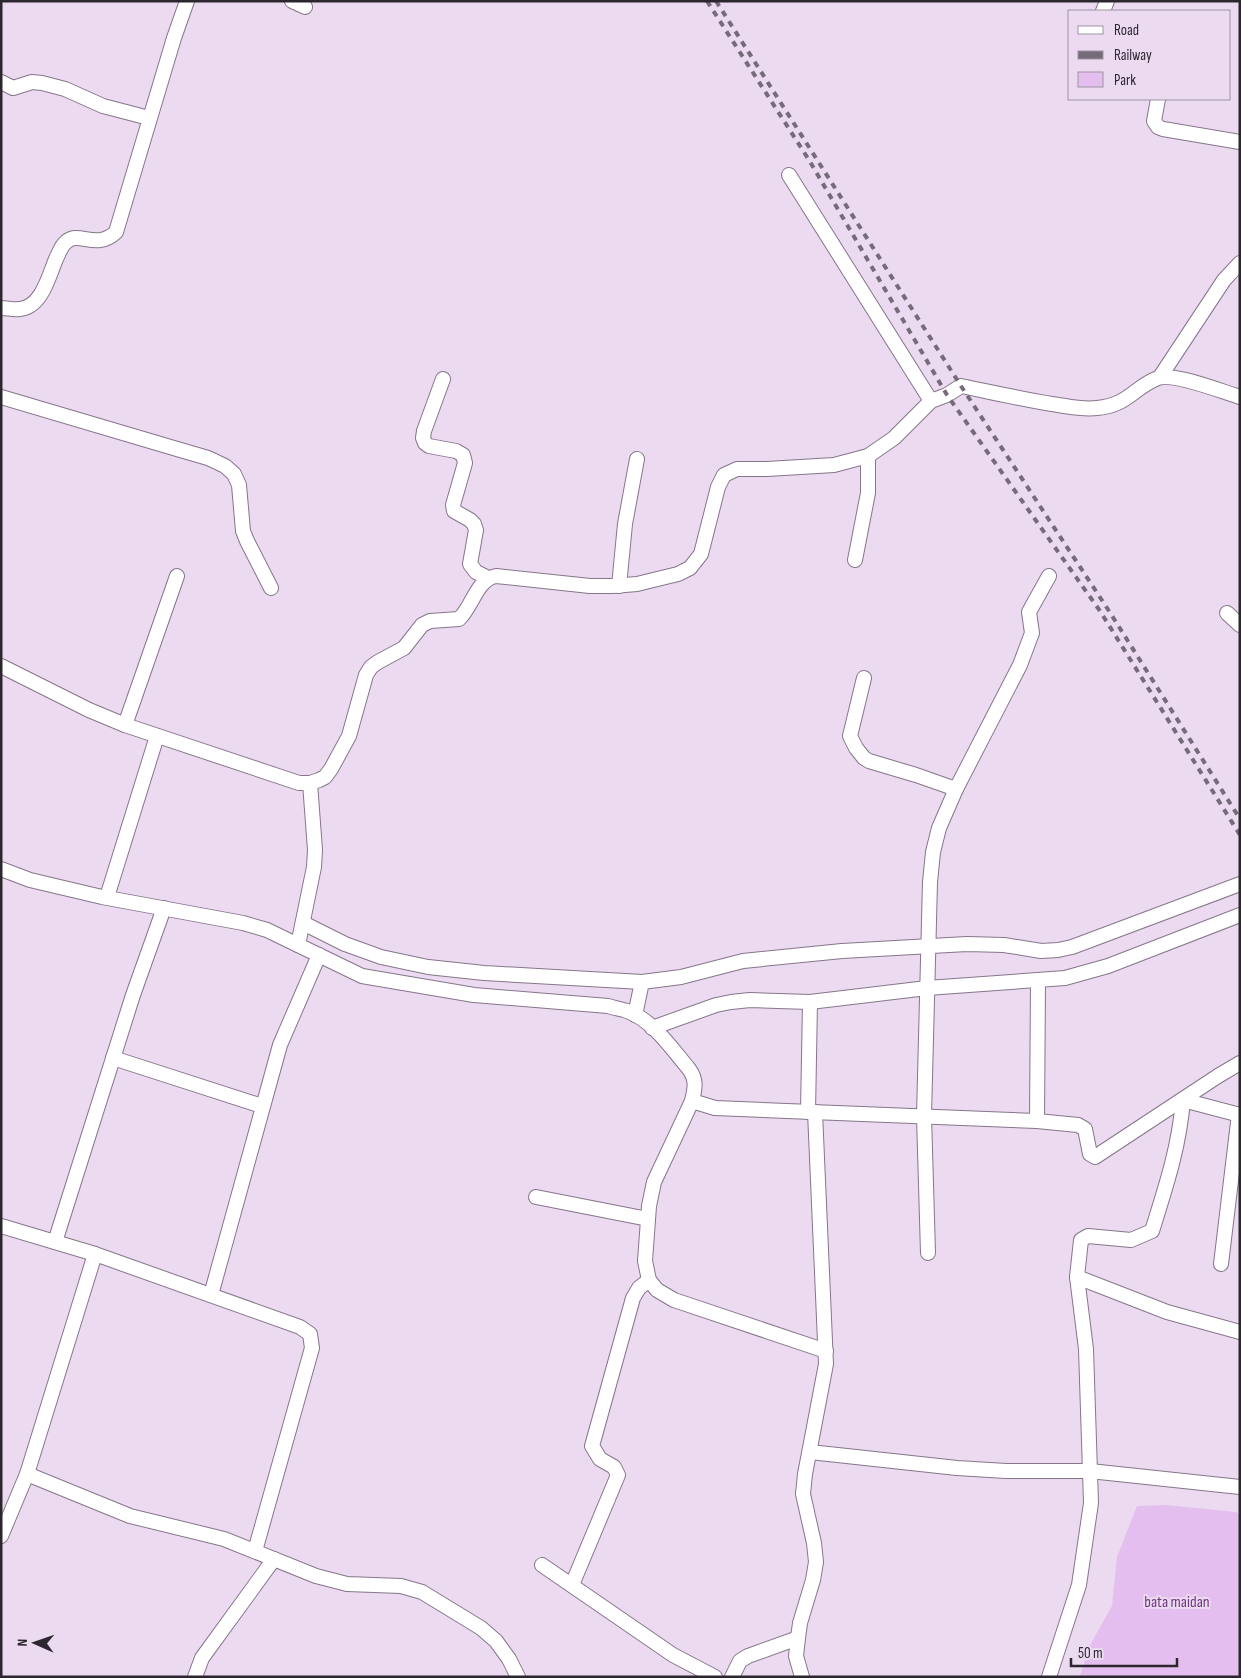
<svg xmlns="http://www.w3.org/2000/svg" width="1241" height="1678" viewBox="0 0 1241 1678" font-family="'Sofia Sans Condensed',sans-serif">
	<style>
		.green { fill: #e4beee }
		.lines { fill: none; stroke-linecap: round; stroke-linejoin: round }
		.minor-casing { stroke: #86768a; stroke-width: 16 }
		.minor { stroke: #fff; stroke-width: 14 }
		.rail { stroke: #766b79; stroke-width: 4; stroke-dasharray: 6 6; stroke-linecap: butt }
		.labels { text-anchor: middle; stroke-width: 4; stroke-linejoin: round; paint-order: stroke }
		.park-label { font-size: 16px; fill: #71377f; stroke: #ecdaf1 }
	</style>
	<rect width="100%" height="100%" fill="#ecdaf1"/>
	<polygon class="green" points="1166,1505 1236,1512 1240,1514 1240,1677 1081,1677 1080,1676 1090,1645 1112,1606 1117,1557 1137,1506"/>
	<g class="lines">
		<defs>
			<g id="minor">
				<polyline points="292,1 305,7"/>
				<polyline points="1103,11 1107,1"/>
				<polyline points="1,82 13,88 32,82 42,83 65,89 103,106 149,118"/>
				<polyline points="1158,99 1154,121 1158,127 1163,129 1240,142"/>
				<polyline points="789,175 931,401"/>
				<path d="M1,308C7,308 14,310 20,309C42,307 49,275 56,259C59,253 61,246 66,242C79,230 96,251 116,232L174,38L187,1"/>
				<polyline points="1160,377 1224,280 1240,263"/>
				<polyline points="443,379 424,431 423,438 425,443 429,446 456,451 463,455 465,463 453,505 454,511 470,520 474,524 476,530 470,564 476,572 488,578"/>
				<polyline points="1,397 177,449 208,458 225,466 234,474 239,485 243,531 247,541 271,588"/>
				<polyline points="855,560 868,493 868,456"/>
				<polyline points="619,586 625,524 637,459"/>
				<polyline points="1227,613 1240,625"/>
				<path d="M1,666L89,710L125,725L299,783H310L319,780L325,777L331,769L349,736L366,675L371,667L378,662L404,648L422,625L430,621L459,619C473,606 476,580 496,576L590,586H613L637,584L678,574L690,568L701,554L718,487L724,475L737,469H767L834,465L868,456L894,438L931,401L947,395L961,386C991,392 1021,399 1052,404C1067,406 1082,410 1097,408C1129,405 1134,387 1158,378C1173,372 1223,392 1240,397"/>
				<polyline points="864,678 850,736 856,748 864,758 869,761 916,775 956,789"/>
				<polyline points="125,725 177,576"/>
				<path d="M1,869L30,880L102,897L243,923L267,930L362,976L474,995L608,1006C614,1008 621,1009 627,1011C653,1020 672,1049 689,1069C697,1080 695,1088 692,1101L715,1108L1037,1121L1078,1125L1085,1129L1090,1154L1095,1157L1218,1076L1240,1063"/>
				<polyline points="107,897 157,736"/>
				<polyline points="303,923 345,944 381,957 428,967 484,973 642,982"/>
				<polyline points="298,945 314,867 315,850 310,783"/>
				<polyline points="635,1015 642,982 681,977 743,961 842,951 967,944 1004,945 1041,951 1058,950 1072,947 1240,884"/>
				<polyline points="652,1028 716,1005 731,1002 750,1000 810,1002 927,988 1065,978 1108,966 1240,915"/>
				<polyline points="113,1058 262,1106"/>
				<polyline points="692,1101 654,1182 649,1206 645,1261 649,1280 657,1290 674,1300 826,1351"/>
				<polyline points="808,1112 810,1002"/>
				<polyline points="1037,1121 1038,981"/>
				<polyline points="536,1197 648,1219"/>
				<polyline points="1,1226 95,1254 300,1327 310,1334 312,1348 255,1551"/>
				<polyline points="55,1242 133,995 164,908"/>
				<polyline points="928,1253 924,1116 930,882 933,852 939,828 956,789 1020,665 1032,633 1029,612 1049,576"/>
				<polyline points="1221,1264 1239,1114"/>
				<polyline points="1077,1277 1167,1312 1240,1332"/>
				<polyline points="211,1295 280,1045 319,955"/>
				<polyline points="810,1452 957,1468 1006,1471 1090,1471 1240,1487"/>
				<polyline points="27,1474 130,1516 224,1539 316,1576 347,1584 401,1586 422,1592 481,1628 496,1641 509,1659 518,1677"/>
				<polyline points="1,1536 27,1474 95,1254"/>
				<polyline points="542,1565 673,1655 715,1677"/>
				<polyline points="572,1585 618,1475 614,1467 600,1459 592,1446 633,1298 639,1288 649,1280"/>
				<polyline points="195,1677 202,1658 274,1559"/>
				<polyline points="732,1677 740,1661 748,1656 798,1638"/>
				<polyline points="802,1677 796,1656 798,1638 800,1623 813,1580 816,1562 814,1543 803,1494 805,1474 826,1364 815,1112"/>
				<path d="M1049,1677L1079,1585L1091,1503L1086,1349L1077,1277L1081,1240L1088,1236L1131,1240L1152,1231C1166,1186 1179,1148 1183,1100L1240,1115"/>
			</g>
		</defs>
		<use href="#minor" class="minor-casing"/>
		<use href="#minor" class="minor"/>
		<g class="rail">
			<polyline points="707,1 809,160 947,395 1100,611 1240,835"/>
			<polyline points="716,1 961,386 1109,611 1240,819"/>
		</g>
	</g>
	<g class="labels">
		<g class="park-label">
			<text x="1177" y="1607">bata maidan</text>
		</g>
	</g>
	<rect width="1241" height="1678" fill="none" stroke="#2c262e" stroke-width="5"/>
	<rect x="1068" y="10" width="162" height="90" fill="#ecdaf1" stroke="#9f92a3"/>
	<rect x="1078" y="26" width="25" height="8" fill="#ffffff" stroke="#9f92a3"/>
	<text x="1114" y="35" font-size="15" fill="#2c262e">Road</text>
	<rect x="1078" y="51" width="25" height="8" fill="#766b79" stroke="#9f92a3"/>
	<text x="1114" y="60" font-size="15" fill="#2c262e">Railway</text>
	<rect x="1078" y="72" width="25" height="15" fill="#e4beee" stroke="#9f92a3"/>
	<text x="1114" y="85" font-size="15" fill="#2c262e">Park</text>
	<g transform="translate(35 1643) rotate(272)" stroke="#ecdaf1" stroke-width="4" paint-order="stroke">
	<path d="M0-4L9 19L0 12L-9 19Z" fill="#2c262e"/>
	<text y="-8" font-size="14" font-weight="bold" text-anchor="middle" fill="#2c262e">N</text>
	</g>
	<path d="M1071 1658v8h106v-8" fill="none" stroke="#2c262e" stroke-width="2.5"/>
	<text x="1078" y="1658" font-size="15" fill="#2c262e" stroke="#ecdaf1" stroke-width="4" paint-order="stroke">50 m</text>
</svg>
